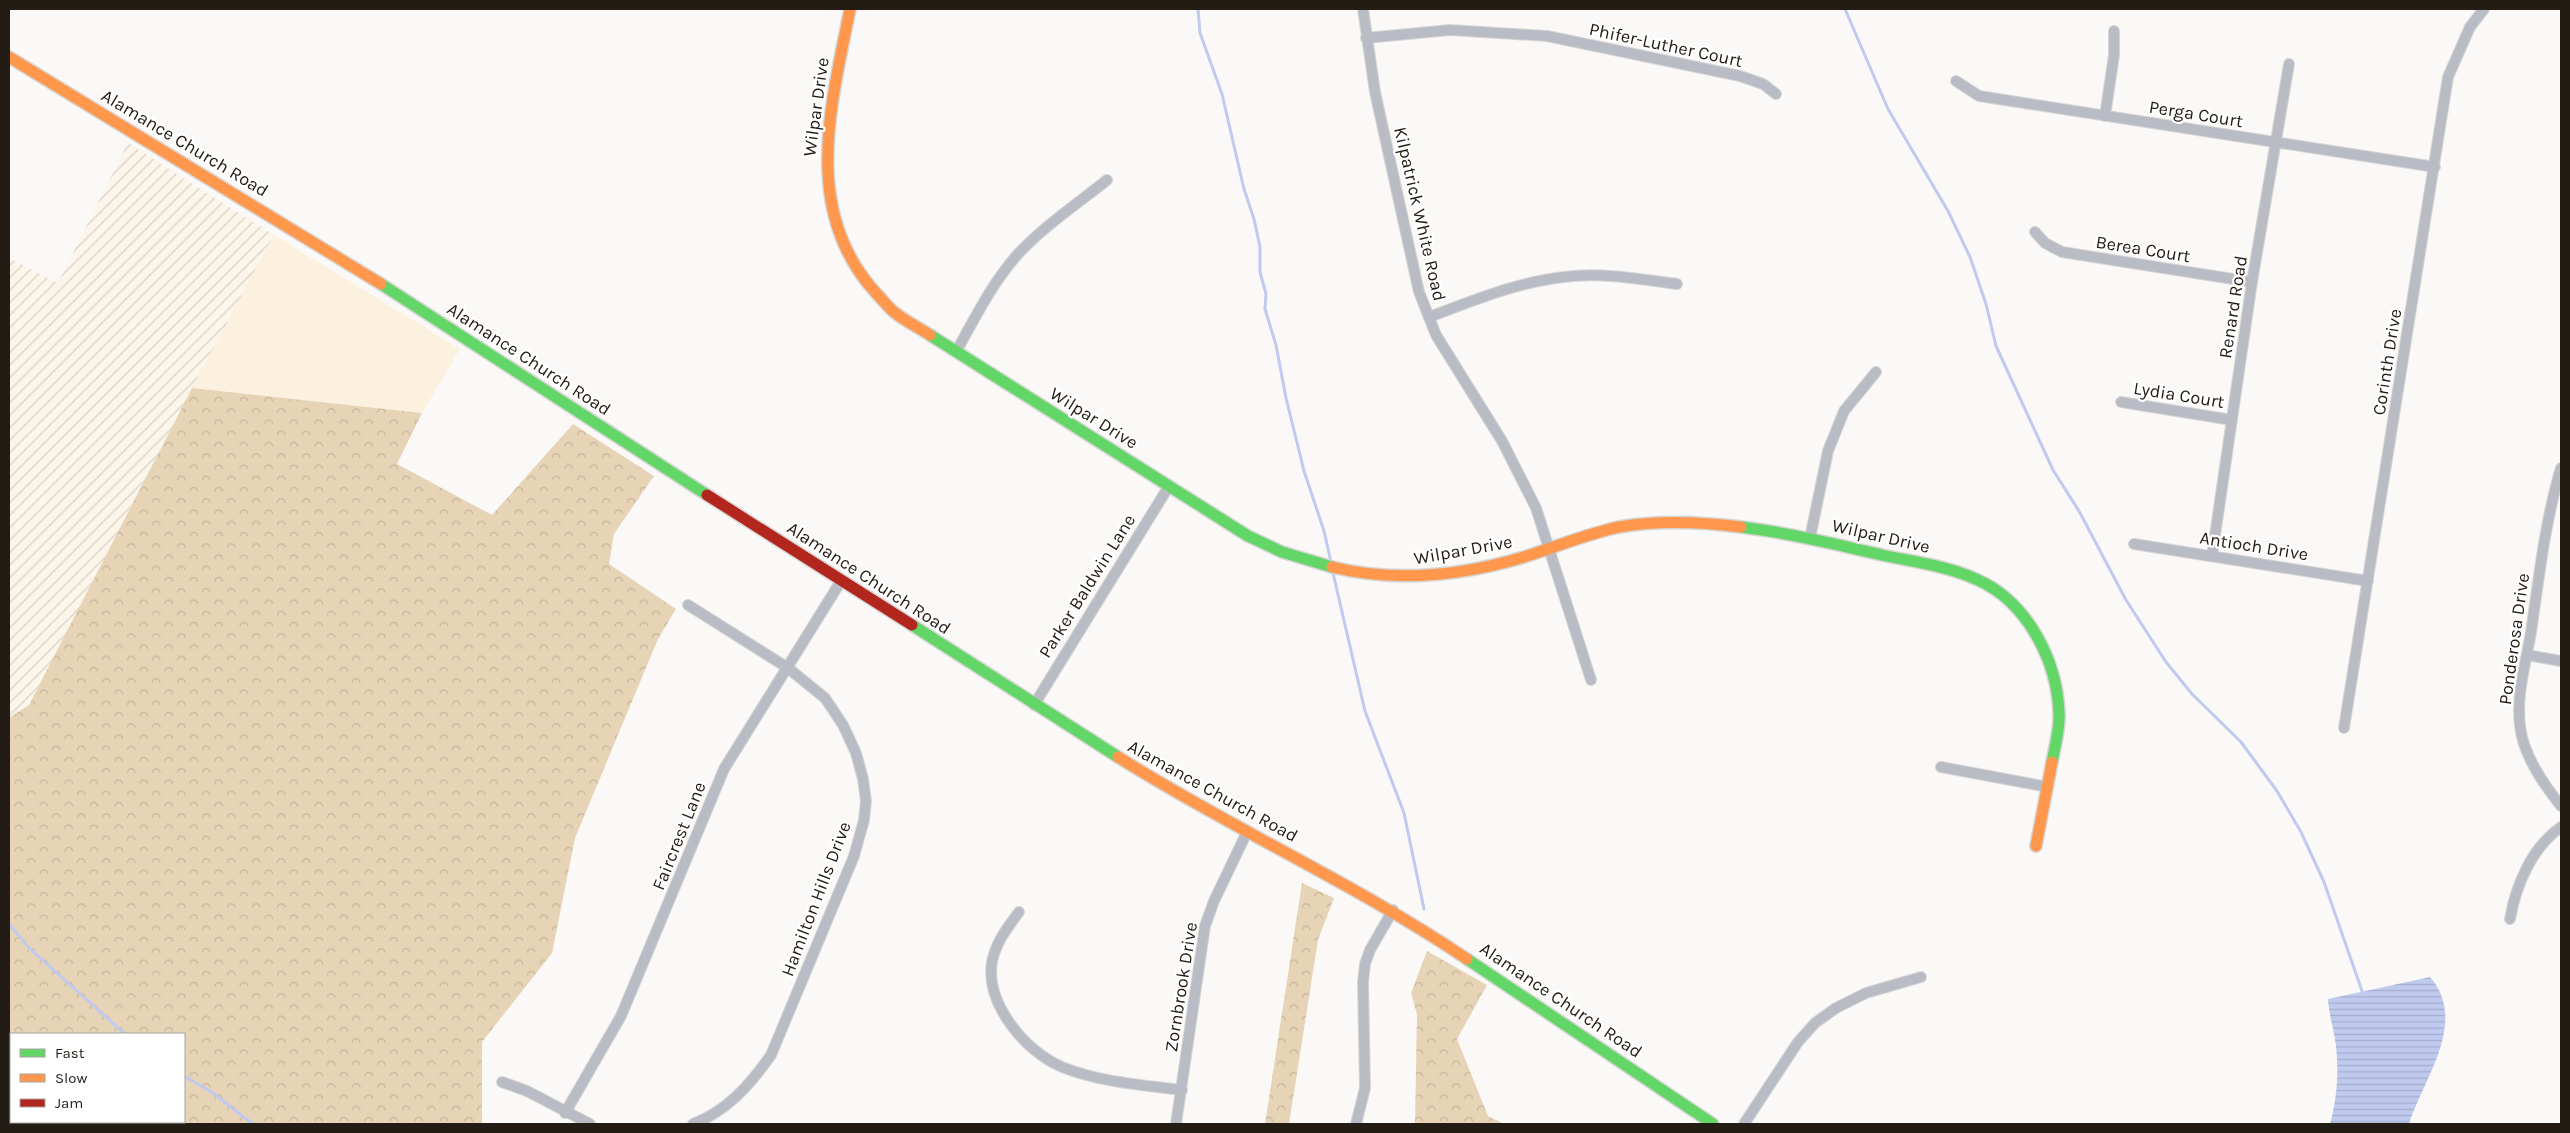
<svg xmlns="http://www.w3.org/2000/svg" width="2570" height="1133" viewBox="0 0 2570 1133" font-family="Karla,sans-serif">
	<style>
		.industrial { fill: url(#industrial-furrows) }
		.grass { fill: #fcf0de }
		.forest { fill: url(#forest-crowns) }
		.water { fill: url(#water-rules) }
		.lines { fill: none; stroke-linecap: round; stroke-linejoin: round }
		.stream { stroke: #c0caef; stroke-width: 3 }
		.street-casing { stroke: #d7d6d4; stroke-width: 12 }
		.fast-casing { stroke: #d7d6d4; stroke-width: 14 }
		.slow-casing { stroke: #d7d6d4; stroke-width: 14 }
		.jam-casing { stroke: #d7d6d4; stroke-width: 14 }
		.street { stroke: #babcc5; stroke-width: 10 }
		.fast { stroke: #63d668; stroke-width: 11 }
		.slow { stroke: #ff974d; stroke-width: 11 }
		.jam { stroke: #b3261e; stroke-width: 11 }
		.labels { text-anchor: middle; stroke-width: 4.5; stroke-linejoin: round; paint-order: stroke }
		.street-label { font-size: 18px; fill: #221c14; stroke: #fff }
	</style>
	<defs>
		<pattern id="industrial-furrows" width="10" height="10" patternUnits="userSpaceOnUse" patternTransform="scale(1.25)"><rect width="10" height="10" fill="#fcf5ea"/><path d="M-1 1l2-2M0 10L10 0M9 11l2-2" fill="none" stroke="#d8d1c8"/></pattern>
		<pattern id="forest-crowns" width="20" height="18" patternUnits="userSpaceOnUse" patternTransform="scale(1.25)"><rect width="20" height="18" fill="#e7d4b6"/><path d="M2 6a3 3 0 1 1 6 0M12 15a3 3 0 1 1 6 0" fill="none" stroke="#c6b59c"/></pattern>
		<pattern id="water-rules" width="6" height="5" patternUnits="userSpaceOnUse" patternTransform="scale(1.25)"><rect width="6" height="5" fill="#c0caef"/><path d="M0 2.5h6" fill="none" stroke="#a5adcc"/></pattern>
	</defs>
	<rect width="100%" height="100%" fill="#fbf9f7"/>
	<polygon class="industrial" points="128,143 274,235 29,705 9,718 9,258 58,283"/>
	<polygon class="grass" points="274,235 460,349 422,413 192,388"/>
	<g class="forest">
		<polygon points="192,388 422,413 397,464 492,515 573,424 654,476 614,534 609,564 676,609 658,639 575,838 552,953 482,1042 482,1124 92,1124 92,1122 184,1122 184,1034 11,1034 11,1054 9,1054 9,718 29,705"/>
		<polygon points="1302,883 1334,898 1318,940 1289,1124 1265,1124"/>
		<polygon points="1427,951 1487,985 1457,1039 1488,1116 1504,1124 1415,1124 1417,1014 1411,993"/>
	</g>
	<path class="water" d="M2430,977C2469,1022 2423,1079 2409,1124H2330C2337,1099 2339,1072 2336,1046C2334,1030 2329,1015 2328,999Z"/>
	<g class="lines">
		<g class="stream">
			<polyline points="1198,9 1200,33 1222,94 1244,189 1254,219 1260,247 1260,272 1266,294 1265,309 1276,345 1286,398 1304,471 1324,531 1331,562"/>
			<polyline points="1845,9 1888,109 1948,211 1970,257 1986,304 1996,346 2053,470 2079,511 2126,600 2166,662 2192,694 2241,742 2277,791 2301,832 2324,882 2362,991 2362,995"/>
			<polyline points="1333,573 1365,711 1404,813 1424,909"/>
			<polyline points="9,924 30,949 125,1034"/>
			<polyline points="184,1076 210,1091 253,1124"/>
		</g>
		<defs>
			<g id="street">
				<polyline points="1363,9 1375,92 1419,292 1436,335 1502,441 1536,508 1591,680"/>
				<polyline points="1366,38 1450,30 1547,36 1740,76 1763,84 1776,94"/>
				<polyline points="1956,81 1979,96 2435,167"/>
				<polyline points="2105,116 2114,55 2114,31"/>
				<polyline points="2035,232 2045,243 2062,252 2252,282"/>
				<path d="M1429,317C1473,301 1517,282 1564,277C1601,272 1640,279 1677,284"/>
				<path d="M956,352C975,318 992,283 1018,254C1044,226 1077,204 1107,180"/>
				<polyline points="2121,402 2232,420"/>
				<path d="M2561,468C2545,521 2539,578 2531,632C2526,663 2516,694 2520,726C2523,754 2544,785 2561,806"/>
				<polyline points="1810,538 1828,451 1844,411 1876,372"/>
				<polyline points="2134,544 2368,581"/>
				<polyline points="2212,556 2252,282 2289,64"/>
				<path d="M688,605L788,668L825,698L843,725L856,753L863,779L866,801L864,820L854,856L771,1055C750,1085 727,1111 693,1124"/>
				<polyline points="2527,655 2561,661"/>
				<polyline points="1034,705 1169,486"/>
				<polyline points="2344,728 2448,77 2470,27 2484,9"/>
				<polyline points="1941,767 2048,787"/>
				<path d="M1019,912C1007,928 996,942 992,962C985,1004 1026,1052 1062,1067C1099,1082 1142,1085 1182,1090"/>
				<path d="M2510,919C2516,885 2532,847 2561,827"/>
				<polyline points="502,1082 527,1091 590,1124"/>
				<polyline points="565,1113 621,1016 724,769 841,581"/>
				<polyline points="1176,1124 1205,926 1214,901 1247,832"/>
				<polyline points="1356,1124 1365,1088 1363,982 1365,964 1370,950 1393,910"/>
				<polyline points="1744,1124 1798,1042 1815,1023 1836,1008 1866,993 1921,977"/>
			</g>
			<g id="fast">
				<polyline points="381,284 707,495"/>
				<polyline points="930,335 1248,536 1282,552 1332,567"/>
				<path d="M1741,527C1789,533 1835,544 1882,555C1914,562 1948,566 1978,580C2027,602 2057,660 2059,713C2060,729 2055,746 2052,762"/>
				<polyline points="912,625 1118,757"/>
				<polyline points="1467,959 1713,1124"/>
			</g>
			<g id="slow">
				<path d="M850,9C831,106 801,211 876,293C882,299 888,307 894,312C905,321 918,327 930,335"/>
				<polyline points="9,57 381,284"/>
				<path d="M1332,567C1397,583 1461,576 1524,557C1556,547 1586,534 1619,527C1658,520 1701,522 1741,527"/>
				<path d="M1118,757C1232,829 1356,884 1467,959"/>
				<polyline points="2036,846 2052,762"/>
			</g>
			<polyline id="jam" points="707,495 912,625"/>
		</defs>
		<use href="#street" class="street-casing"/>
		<use href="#fast" class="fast-casing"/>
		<use href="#slow" class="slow-casing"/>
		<use href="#jam" class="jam-casing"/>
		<use href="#street" class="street"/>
		<use href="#fast" class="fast"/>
		<use href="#slow" class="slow"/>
		<use href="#jam" class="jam"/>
	</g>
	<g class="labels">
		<g class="street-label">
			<text transform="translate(1666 45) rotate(12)" y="6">Phifer-Luther Court</text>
			<text transform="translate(816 107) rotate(-82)" y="6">Wilpar Drive</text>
			<text transform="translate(2196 114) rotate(9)" y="6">Perga Court</text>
			<text transform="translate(185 143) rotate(31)" y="6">Alamance Church Road</text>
			<text transform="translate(1420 214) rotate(77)" y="6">Kilpatrick White Road</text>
			<text transform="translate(2143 249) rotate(9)" y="6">Berea Court</text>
			<text transform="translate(2233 307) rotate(-81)" y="6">Renard Road</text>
			<text transform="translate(529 359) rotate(33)" y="6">Alamance Church Road</text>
			<text transform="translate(2387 362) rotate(-81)" y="6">Corinth Drive</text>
			<text transform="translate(2179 395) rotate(9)" y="6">Lydia Court</text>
			<text transform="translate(1094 418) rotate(32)" y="6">Wilpar Drive</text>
			<text transform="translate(1881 536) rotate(13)" y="6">Wilpar Drive</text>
			<text transform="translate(2254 546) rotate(9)" y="6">Antioch Drive</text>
			<text transform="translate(1463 550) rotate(-10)" y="6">Wilpar Drive</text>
			<text transform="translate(869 578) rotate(33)" y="6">Alamance Church Road</text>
			<text transform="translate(1087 586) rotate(-58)" y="6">Parker Baldwin Lane</text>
			<text transform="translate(2514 639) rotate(-82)" y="6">Ponderosa Drive</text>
			<text transform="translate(1213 791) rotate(29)" y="6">Alamance Church Road</text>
			<text transform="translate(679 836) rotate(-68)" y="6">Faircrest Lane</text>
			<text transform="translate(816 899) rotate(-69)" y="6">Hamilton Hills Drive</text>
			<text transform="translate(1181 987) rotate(-81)" y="6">Zornbrook Drive</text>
			<text transform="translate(1561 1000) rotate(34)" y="6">Alamance Church Road</text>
		</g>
	</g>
	<rect width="2570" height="1133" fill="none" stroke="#221c14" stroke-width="20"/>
	<rect x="10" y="1033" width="175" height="90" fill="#ffffff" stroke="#a7a4a1"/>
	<rect x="20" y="1049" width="25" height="8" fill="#63d668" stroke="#a7a4a1"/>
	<text x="55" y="1058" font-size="15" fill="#221c14">Fast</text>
	<rect x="20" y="1074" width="25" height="8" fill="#ff974d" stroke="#a7a4a1"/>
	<text x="55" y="1083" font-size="15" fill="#221c14">Slow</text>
	<rect x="20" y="1099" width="25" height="8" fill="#b3261e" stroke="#a7a4a1"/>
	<text x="55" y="1108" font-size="15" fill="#221c14">Jam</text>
</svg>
